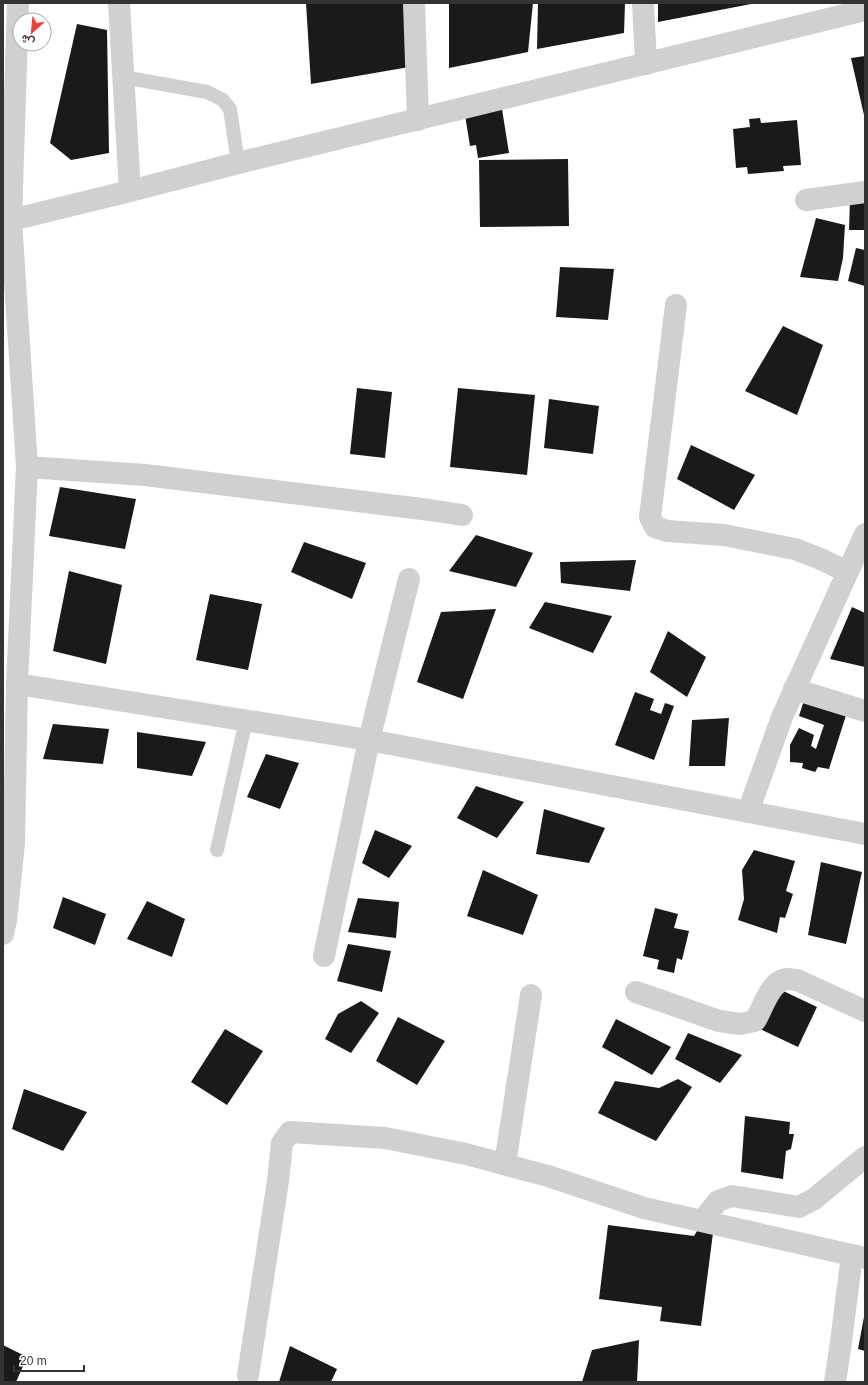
<svg xmlns="http://www.w3.org/2000/svg" width="868" height="1385" viewBox="0 0 868 1385" font-family="Helvetica,Vazirmatn,sans-serif">
	<style>
		.building { fill: #1a1a1a }
		.lines { fill: none; stroke-linecap: round; stroke-linejoin: round }
		.service { stroke: #d0d0d0; stroke-width: 14 }
		.minor { stroke: #d0d0d0; stroke-width: 22 }
		.tertiary { stroke: #d0d0d0; stroke-width: 22 }
	</style>
	<rect width="100%" height="100%" fill="#fff"/>
	<g class="building">
		<polygon points="306,3 408,3 409,67 311,84"/>
		<polygon points="449,3 533,3 528,52 449,68"/>
		<polygon points="538,3 625,3 624,33 537,49"/>
		<polygon points="658,3 751,3 751,4 658,22"/>
		<polygon points="77,24 107,30 109,153 71,160 50,143"/>
		<polygon points="865,56 865,115 864,115 851,58"/>
		<polygon points="502,109 509,153 478,158 476,145 470,146 465,115"/>
		<polygon points="760,118 761,123 797,120 801,165 783,166 784,171 748,174 747,167 736,168 733,129 750,127 749,119"/>
		<polygon points="568,159 569,226 480,227 479,160"/>
		<polygon points="850,198 865,199 865,230 849,230"/>
		<polygon points="816,218 845,225 843,258 838,281 800,277"/>
		<polygon points="856,248 865,250 865,286 848,281"/>
		<polygon points="560,267 614,269 608,320 556,317"/>
		<polygon points="783,326 823,345 797,415 745,391"/>
		<polygon points="357,388 392,392 385,458 350,454"/>
		<polygon points="458,388 535,395 527,475 450,467"/>
		<polygon points="549,399 599,406 593,454 544,448"/>
		<polygon points="691,445 755,475 734,510 677,479"/>
		<polygon points="60,487 136,499 125,549 49,536"/>
		<polygon points="476,535 533,553 516,587 449,571"/>
		<polygon points="304,542 366,563 352,599 291,572"/>
		<polygon points="636,560 630,591 561,583 560,562"/>
		<polygon points="69,571 122,585 106,664 53,651"/>
		<polygon points="210,594 262,604 248,670 196,660"/>
		<polygon points="545,602 612,616 593,653 529,628"/>
		<polygon points="852,607 865,613 865,667 830,659"/>
		<polygon points="496,609 463,699 417,682 441,612"/>
		<polygon points="668,631 706,657 687,697 650,672"/>
		<polygon points="635,692 654,699 650,710 661,714 665,703 674,706 654,760 615,745"/>
		<polygon points="805,697 848,709 829,769 818,767 815,772 802,768 803,763 790,762 790,745 799,728 814,735 811,746 816,749 824,725 799,716"/>
		<polygon points="729,718 725,766 689,766 692,720"/>
		<polygon points="53,724 109,729 103,764 43,759"/>
		<polygon points="137,732 206,742 192,776 137,768"/>
		<polygon points="266,754 299,763 280,809 247,797"/>
		<polygon points="476,786 524,802 497,838 457,818"/>
		<polygon points="544,809 605,828 589,863 536,854"/>
		<polygon points="375,830 412,846 389,878 362,863"/>
		<polygon points="754,850 795,861 786,891 793,894 785,918 780,917 777,933 738,920 744,899 742,870"/>
		<polygon points="821,862 862,872 846,944 808,935"/>
		<polygon points="483,870 538,895 523,935 467,916"/>
		<polygon points="63,897 106,914 95,945 53,928"/>
		<polygon points="358,898 399,902 396,938 348,932"/>
		<polygon points="147,901 185,919 172,957 127,939"/>
		<polygon points="655,908 678,914 674,928 689,931 682,960 677,958 674,973 657,969 659,960 643,956"/>
		<polygon points="348,944 391,951 382,992 337,981"/>
		<polygon points="777,988 817,1007 798,1047 758,1028"/>
		<polygon points="361,1001 379,1013 351,1053 325,1039 338,1014"/>
		<polygon points="398,1017 445,1041 417,1085 376,1061"/>
		<polygon points="616,1019 671,1047 652,1075 602,1047"/>
		<polygon points="225,1029 263,1051 227,1105 191,1082"/>
		<polygon points="688,1033 742,1055 720,1083 675,1059"/>
		<polygon points="678,1079 692,1087 656,1141 598,1113 615,1081 659,1088"/>
		<polygon points="24,1089 87,1112 63,1151 12,1129"/>
		<polygon points="745,1116 790,1122 789,1134 794,1134 791,1149 786,1151 783,1179 741,1172"/>
		<polygon points="608,1225 694,1236 697,1231 713,1233 701,1326 660,1321 662,1307 599,1299"/>
		<polygon points="864,1317 865,1317 865,1351 858,1349"/>
		<polygon points="639,1340 637,1382 582,1382 592,1350"/>
		<polygon points="3,1345 27,1357 16,1382 3,1382"/>
		<polygon points="290,1346 337,1369 331,1382 279,1382"/>
	</g>
	<g class="lines">
		<g class="service">
			<polyline points="123,77 207,92 223,100 230,109 238,163"/>
			<polyline points="217,850 246,720"/>
		</g>
		<g class="minor">
			<polyline points="119,3 130,191"/>
			<polyline points="414,3 418,120"/>
			<polyline points="643,3 646,64"/>
			<polyline points="806,200 865,192"/>
			<polyline points="676,305 650,517 655,527 667,531 724,535 795,549 823,560 847,572"/>
			<polyline points="27,467 145,475 430,510 462,515"/>
			<polyline points="17,684 369,740 865,834"/>
			<polyline points="794,689 865,711"/>
			<polyline points="748,812 782,717 865,534"/>
			<polyline points="3,934 6,920 14,843 17,684 27,467 11,220 18,3"/>
			<polyline points="324,956 369,740 409,579"/>
			<path d="M636,992L719,1021L740,1024L755,1021C763,1009 770,979 788,979C791,979 795,980 797,980L865,1011"/>
			<polyline points="505,1164 531,995"/>
			<polyline points="703,1220 718,1201 732,1196 799,1207 814,1199 865,1157"/>
			<polyline points="248,1375 278,1181 282,1143 290,1132 385,1138 466,1154 548,1176 644,1208 865,1258"/>
			<polyline points="835,1382 841,1342 852,1255"/>
		</g>
		<polyline class="tertiary" points="3,222 130,191 238,163 865,10"/>
	</g>
	<rect width="868" height="1385" fill="none" stroke="#333333" stroke-width="8"/>
	<g transform="translate(32 32) rotate(207)"><circle r="19" fill="#ffffff" stroke="#adadad"/>
	<path d="M0-3L7 15L0 10L-7 15Z" fill="#e84136"/>
	<text y="-6" font-size="11" font-weight="bold" text-anchor="middle" fill="#333333">ش</text>
	</g>
	<path d="M14 1365v6h70v-6" fill="none" stroke="#333333" stroke-width="2"/>
	<text x="20" y="1365" font-size="12" fill="#333333" stroke="#ffffff" stroke-width="3" paint-order="stroke">20 m</text>
</svg>
